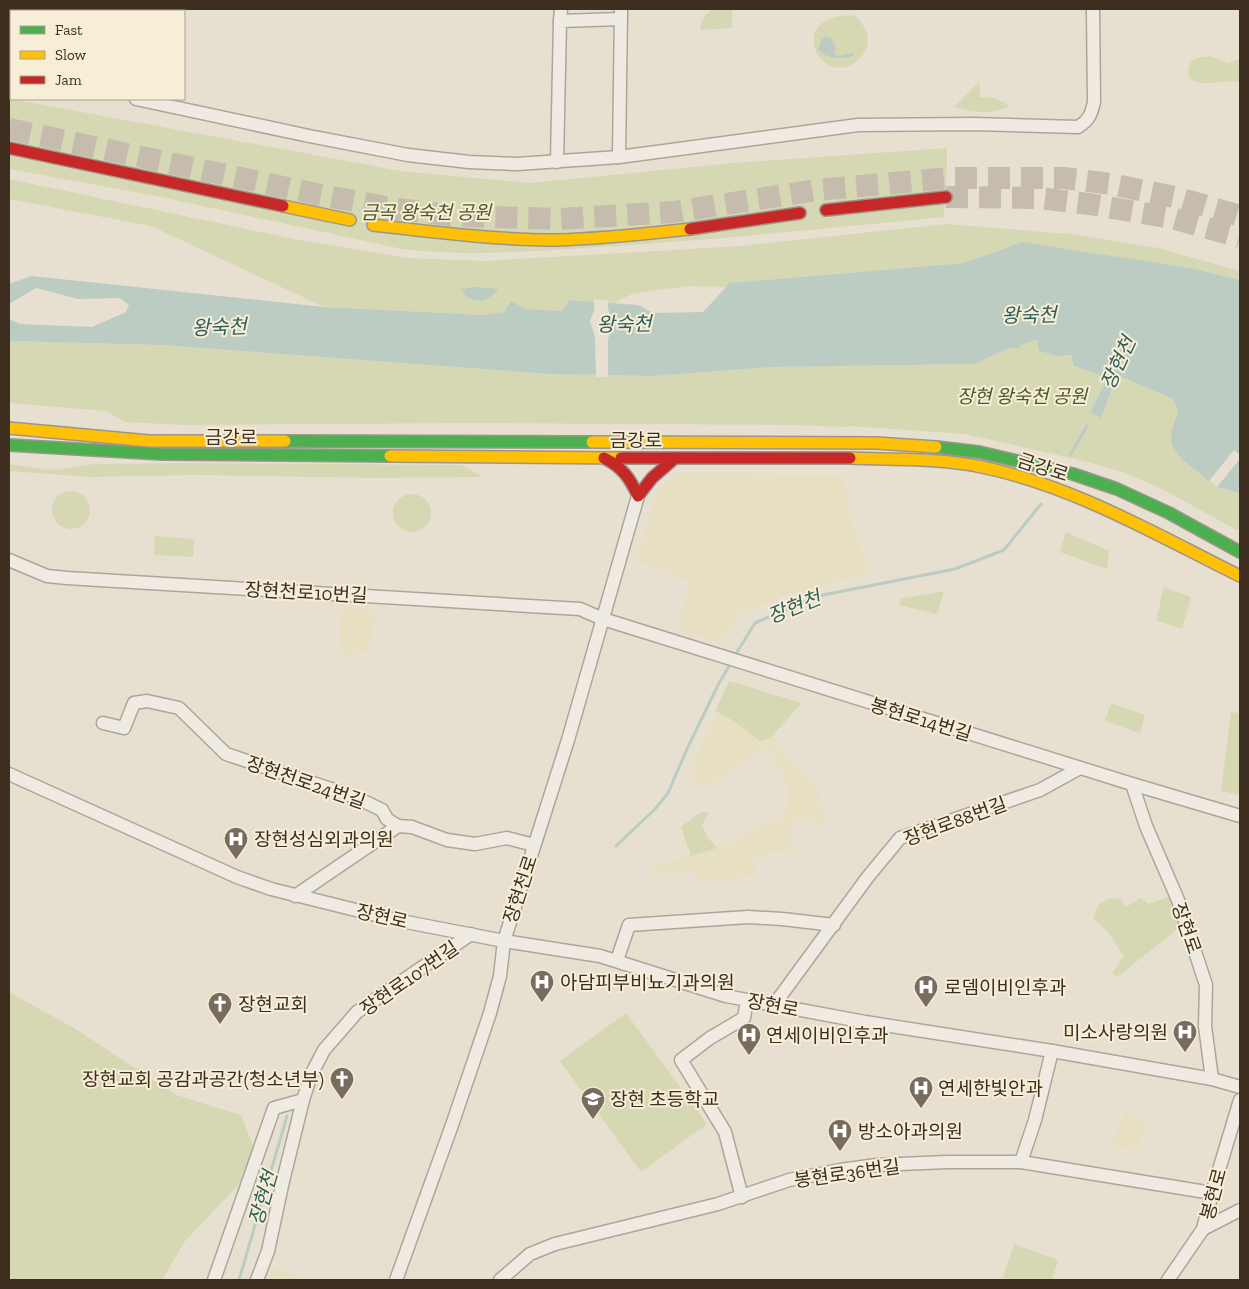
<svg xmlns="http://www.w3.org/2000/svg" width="1249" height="1289" viewBox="0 0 1249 1289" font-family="'Zilla Slab','Noto Sans KR',serif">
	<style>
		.farmland { fill: #e6dfc2 }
		.green { fill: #d6d7b3 }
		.water { fill: #bcccc2 }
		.pier { fill: #e7e0d1 }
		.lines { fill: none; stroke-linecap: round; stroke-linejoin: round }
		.stream { stroke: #bcccc2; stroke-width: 3 }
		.highway-tunnel { stroke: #c5bcae; stroke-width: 22; stroke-dasharray: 22 11; stroke-linecap: butt }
		.street-casing { stroke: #ada599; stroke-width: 15 }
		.fast-casing { stroke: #9c958a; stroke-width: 14 }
		.slow-casing { stroke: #9c958a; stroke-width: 14 }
		.jam-casing { stroke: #9c958a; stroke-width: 14 }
		.street { stroke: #efebe3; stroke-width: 12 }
		.fast { stroke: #4caf50; stroke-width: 11 }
		.slow { stroke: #ffc107; stroke-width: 11 }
		.jam { stroke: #c62828; stroke-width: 11 }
		.labels { text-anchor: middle; stroke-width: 4; stroke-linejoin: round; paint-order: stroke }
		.park-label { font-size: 19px; font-style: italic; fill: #4d5a26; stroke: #f7eed8 }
		.street-label { font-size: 19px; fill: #3d2e20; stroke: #f7eed8 }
		.poi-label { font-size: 19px; fill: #3d2e20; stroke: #f7eed8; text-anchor: start }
		.water-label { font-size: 20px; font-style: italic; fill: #2f5d5a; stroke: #f7eed8 }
	</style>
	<rect width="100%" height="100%" fill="#e7e0d1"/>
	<g class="farmland">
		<polygon points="676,473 844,476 848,511 869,572 789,595 738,614 721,642 677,629 690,582 636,561 657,491"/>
		<polygon points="339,609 376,610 368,651 345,656 339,637"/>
		<polygon points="722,714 766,740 772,736 818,793 823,808 824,822 794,821 790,825 792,854 778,852 754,856 755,872 752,876 727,879 696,879 692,872 669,872 653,876 650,868 729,844 762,826 782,819 790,795 781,771 769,747 753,756 704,789 689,776 710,723"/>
		<polygon points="1126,1112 1147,1121 1136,1149 1129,1150 1111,1145"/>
		<polygon points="273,1267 296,1276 294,1280 267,1280"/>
	</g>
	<g class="green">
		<path d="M713,9H732V28L700,30C701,20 705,14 713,9Z"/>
		<path d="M855,15C863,24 872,36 866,49C863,56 859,59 854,63C824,84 793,31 832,18C839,15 847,16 855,15Z"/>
		<path d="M1211,56L1228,63L1240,59V83C1221,78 1207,89 1190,79L1188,72L1190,63L1197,58Z"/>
		<path d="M979,82L980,97L995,98L1010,106C993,115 972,113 954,107Z"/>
		<path d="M9,97L11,99L401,171L530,183L733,163L947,148V169L944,217C829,228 714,240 598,247C533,251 467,257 402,249L156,196L9,169Z"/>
		<polygon points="9,179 299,240 407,258 484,261 741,246 946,224 1070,234 1158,248 1240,271 1240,280 1191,268 1022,242 964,263 731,283 727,287 689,286 634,293 614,303 569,300 562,311 526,309 511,301 504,312 484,315 324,307 151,226 9,199"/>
		<polygon points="1038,338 1059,356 1071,355 1074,366 1107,378 1090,411 1101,418 1117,375 1173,399 1178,411 1171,436 1180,455 1217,487 1240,493 1240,529 1237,530 1158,487 1123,472 1084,461 965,434 849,426 845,427 796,425 478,423 184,425 125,422 106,411 9,403 9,341 161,345 549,374 653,376 772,367 975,364 1007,349 1019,348 1023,344"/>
		<polygon points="185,463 462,465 482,477 378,478 195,475 91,477 9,471 9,464 52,470 95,464"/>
		<circle cx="71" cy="510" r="19"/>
		<circle cx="412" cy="513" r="19"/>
		<polygon points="1066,532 1109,551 1107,569 1060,552"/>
		<polygon points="155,536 194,539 193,557 154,555"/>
		<polygon points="1164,587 1191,597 1182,629 1156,620"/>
		<polygon points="944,591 937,614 899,605 901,599"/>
		<path d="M729,681L802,703L772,736L766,740L760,741C746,730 731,717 715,711Z"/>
		<polygon points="1111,703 1145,715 1140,733 1105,721"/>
		<polygon points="1231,711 1240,714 1240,795 1221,791"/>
		<polygon points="701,812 709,812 702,825 708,838 717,848 691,856 681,827"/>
		<polygon points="1169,897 1179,928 1117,977 1112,973 1124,957 1108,932 1093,918 1099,904 1110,898 1121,900 1126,907 1141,898 1148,904"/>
		<polygon points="9,992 74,1028 176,1095 241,1115 254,1148 239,1184 185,1241 162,1280 9,1280"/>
		<polygon points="626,1013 707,1124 641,1172 560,1061"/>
		<polygon points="1014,1244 1058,1260 1052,1280 1010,1280 1003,1277"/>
	</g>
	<g class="water">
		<path d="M825,37L831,38L836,48L834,54L838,56L853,53L854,54L852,56C840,60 829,59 818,50L821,40Z"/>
		<path d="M1022,242L1191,268L1240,280V455L1234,450L1209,481C1197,470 1172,456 1171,438C1171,429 1176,419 1178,411L1173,399L1117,375L1101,418L1090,412L1107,378L1074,366L1071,355L1059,356L1039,351L1037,339L1023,344L1019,348L1007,349L975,364L772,367L653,376L549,374L161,345L9,341V319L20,324L92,327L126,312L129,305L120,298L78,299L36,288L9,304V284L32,276L324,307L484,315L504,312L511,301L526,309L562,311L569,300L638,305L653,313L703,312L730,283L964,263Z"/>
		<path d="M474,287L498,289C488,304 470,305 461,289Z"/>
		<polygon points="1240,459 1240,493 1217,487"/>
	</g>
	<polygon class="pier" points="594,299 608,300 608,309 612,321 608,340 608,377 596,377 595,337 590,321 594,311"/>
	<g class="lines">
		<g class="stream">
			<polyline points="1071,454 1087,426"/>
			<polyline points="734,657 755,623 818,596 955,569 1004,550 1041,504"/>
			<polyline points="616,846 655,809 668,793 687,749 719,683 731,663"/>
			<polyline points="239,1280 287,1116"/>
		</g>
		<g class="highway-tunnel">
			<polyline points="9,129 321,195 397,209 457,216 559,219 674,212 817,190 949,178 1064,178 1111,184 1179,198 1240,216"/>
			<polyline points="946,197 1039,198 1089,204 1172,218 1240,237"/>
		</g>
		<defs>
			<g id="street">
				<polyline points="129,11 129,9"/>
				<polyline points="560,21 561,9"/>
				<path d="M136,99L309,136L408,155L469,162L517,164L619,157L858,125L974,124L1078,127C1089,120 1091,115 1094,102L1093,9"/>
				<polyline points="619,157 621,9"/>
				<polyline points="557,162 560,21 621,19"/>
				<polyline points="9,560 47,576 67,578 580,609 603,619 1132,784 1240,816"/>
				<polyline points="103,723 124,728 134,703 147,701 179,708 226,754 355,797 382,810 387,819 398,826 412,827 447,840 475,844 507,838 534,845"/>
				<polyline points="9,774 237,877 271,889 396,920 504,941 600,956 726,996 865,1022 1052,1051 1212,1079 1240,1087"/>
				<polyline points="1132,784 1146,826 1178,900 1206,985 1205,1026 1212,1079"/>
				<polyline points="295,896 398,826"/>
				<polyline points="617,960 629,925 748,917 782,919 834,925"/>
				<polyline points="774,1005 867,878 900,838 1040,790 1080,768"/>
				<polyline points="1021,1162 1035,1120 1052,1051"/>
				<polyline points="742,1197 725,1132 681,1060 710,1038 744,1018 747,1000"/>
				<polyline points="1203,1229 1240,1210"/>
				<polyline points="214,1280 274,1108 303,1100"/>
				<polyline points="257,1280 268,1251 283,1181 303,1100 311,1075 324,1050 357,1012 471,934"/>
				<polyline points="396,1280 452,1125 490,1013 500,976 504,941 568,740 638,496"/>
				<polyline points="500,1280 530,1254 555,1244 718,1204 789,1180 840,1170 877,1165 947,1162 1021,1162 1212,1193"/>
				<polyline points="1168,1280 1203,1229 1212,1193 1240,1100"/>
			</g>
			<g id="fast">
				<polyline points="285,441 592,442"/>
				<polyline points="9,445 162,454 390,456"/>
				<polyline points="936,447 979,452 1073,474 1117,489 1169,513 1240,552"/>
			</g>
			<g id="slow">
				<polyline points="283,206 350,220"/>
				<path d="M373,225C434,232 495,240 556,240C601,239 645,234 690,229"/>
				<polyline points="9,428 149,441 285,441"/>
				<polyline points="592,442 876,443 936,447"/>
				<polyline points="390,456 621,458"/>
				<path d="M850,458C894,460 939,458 982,467C1074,486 1157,535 1240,576"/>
			</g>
			<g id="jam">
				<polyline points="9,148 283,206"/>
				<polyline points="826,210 946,197"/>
				<polyline points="690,229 800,213"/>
				<path d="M604,458C622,467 630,478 638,496L652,478L675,458"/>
				<polyline points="621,458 850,458"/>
			</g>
		</defs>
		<use href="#street" class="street-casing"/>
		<use href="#fast" class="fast-casing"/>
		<use href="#slow" class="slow-casing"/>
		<use href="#jam" class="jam-casing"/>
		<use href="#street" class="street"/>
		<use href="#fast" class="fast"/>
		<use href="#slow" class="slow"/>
		<use href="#jam" class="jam"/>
	</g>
	<defs>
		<symbol id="hospital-pin" viewBox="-11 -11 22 30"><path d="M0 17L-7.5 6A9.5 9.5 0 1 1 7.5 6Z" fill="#786c5e" stroke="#f7eed8"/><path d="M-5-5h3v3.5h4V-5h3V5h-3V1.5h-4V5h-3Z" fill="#fff"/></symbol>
		<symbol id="church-pin" viewBox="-11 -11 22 30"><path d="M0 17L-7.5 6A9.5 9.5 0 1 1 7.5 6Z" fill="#786c5e" stroke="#f7eed8"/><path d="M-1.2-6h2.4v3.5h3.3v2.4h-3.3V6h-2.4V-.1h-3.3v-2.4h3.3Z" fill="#fff"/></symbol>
		<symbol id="school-pin" viewBox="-11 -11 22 30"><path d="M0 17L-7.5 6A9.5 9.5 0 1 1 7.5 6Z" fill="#786c5e" stroke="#f7eed8"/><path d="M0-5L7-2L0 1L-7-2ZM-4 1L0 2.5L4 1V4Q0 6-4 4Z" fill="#fff"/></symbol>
	</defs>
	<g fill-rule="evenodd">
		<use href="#hospital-pin" x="222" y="825" width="28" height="38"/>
		<use href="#hospital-pin" x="528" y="968" width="28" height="38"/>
		<use href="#hospital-pin" x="912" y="973" width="28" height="38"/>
		<use href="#church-pin" x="206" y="990" width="28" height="38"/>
		<use href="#hospital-pin" x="1171" y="1018" width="28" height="38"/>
		<use href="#hospital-pin" x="735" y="1021" width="28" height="38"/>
		<use href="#church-pin" x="328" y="1065" width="28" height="38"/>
		<use href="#hospital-pin" x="907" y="1074" width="28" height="38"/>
		<use href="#school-pin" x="579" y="1085" width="28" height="38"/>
		<use href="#hospital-pin" x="826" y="1117" width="28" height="38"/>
	</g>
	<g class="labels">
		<g class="park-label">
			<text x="426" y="219">금곡 왕숙천 공원</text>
			<text x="1022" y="403">장현 왕숙천 공원</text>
		</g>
		<g class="street-label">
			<text x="231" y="444">금강로</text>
			<text x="636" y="447">금강로</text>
			<text transform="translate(1043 467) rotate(18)" y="7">금강로</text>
			<text transform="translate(306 592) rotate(3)" y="7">장현천로10번길</text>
			<text transform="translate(921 719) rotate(17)" y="7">봉현로14번길</text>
			<text transform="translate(306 782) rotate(19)" y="7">장현천로24번길</text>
			<text transform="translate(955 821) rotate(-20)" y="7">장현로88번길</text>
			<text transform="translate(520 889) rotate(-72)" y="7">장현천로</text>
			<text transform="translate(382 916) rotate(13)" y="7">장현로</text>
			<text transform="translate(1187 928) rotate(71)" y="7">장현로</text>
			<text transform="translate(409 978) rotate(-35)" y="7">장현로107번길</text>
			<text transform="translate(773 1005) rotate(11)" y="7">장현로</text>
			<text transform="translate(847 1173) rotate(-8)" y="7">봉현로36번길</text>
			<text transform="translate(1213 1194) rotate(-75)" y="7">봉현로</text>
		</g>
		<g class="poi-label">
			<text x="254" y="846">장현성심외과의원</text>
			<text x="560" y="989">아담피부비뇨기과의원</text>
			<text x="944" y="994">로뎀이비인후과</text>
			<text x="238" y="1011">장현교회</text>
			<text x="1168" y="1039" text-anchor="end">미소사랑의원</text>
			<text x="766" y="1042">연세이비인후과</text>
			<text x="324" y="1086" text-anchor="end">장현교회 공감과공간(청소년부)</text>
			<text x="938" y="1095">연세한빛안과</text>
			<text x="610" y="1106">장현 초등학교</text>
			<text x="858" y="1138">방소아과의원</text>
		</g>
		<g class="water-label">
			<text transform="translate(1029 315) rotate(-1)" y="7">왕숙천</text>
			<text transform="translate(624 324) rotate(-1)" y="7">왕숙천</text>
			<text transform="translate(219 327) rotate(-2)" y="7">왕숙천</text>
			<text transform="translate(1118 363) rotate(-65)" y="7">장현천</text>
			<text transform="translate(794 607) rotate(-22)" y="7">장현천</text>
			<text transform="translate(263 1198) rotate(-74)" y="7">장현천</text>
		</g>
	</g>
	<rect width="1249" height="1289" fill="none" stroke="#3d2e20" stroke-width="20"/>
	<rect x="10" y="10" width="175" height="90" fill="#f7eed8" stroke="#ada18e"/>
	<rect x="20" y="26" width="25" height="8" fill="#4caf50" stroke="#ada18e"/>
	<text x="55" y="35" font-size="15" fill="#3d2e20">Fast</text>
	<rect x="20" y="51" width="25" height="8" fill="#ffc107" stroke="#ada18e"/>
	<text x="55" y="60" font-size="15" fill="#3d2e20">Slow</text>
	<rect x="20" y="76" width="25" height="8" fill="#c62828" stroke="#ada18e"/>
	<text x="55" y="85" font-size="15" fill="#3d2e20">Jam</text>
</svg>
